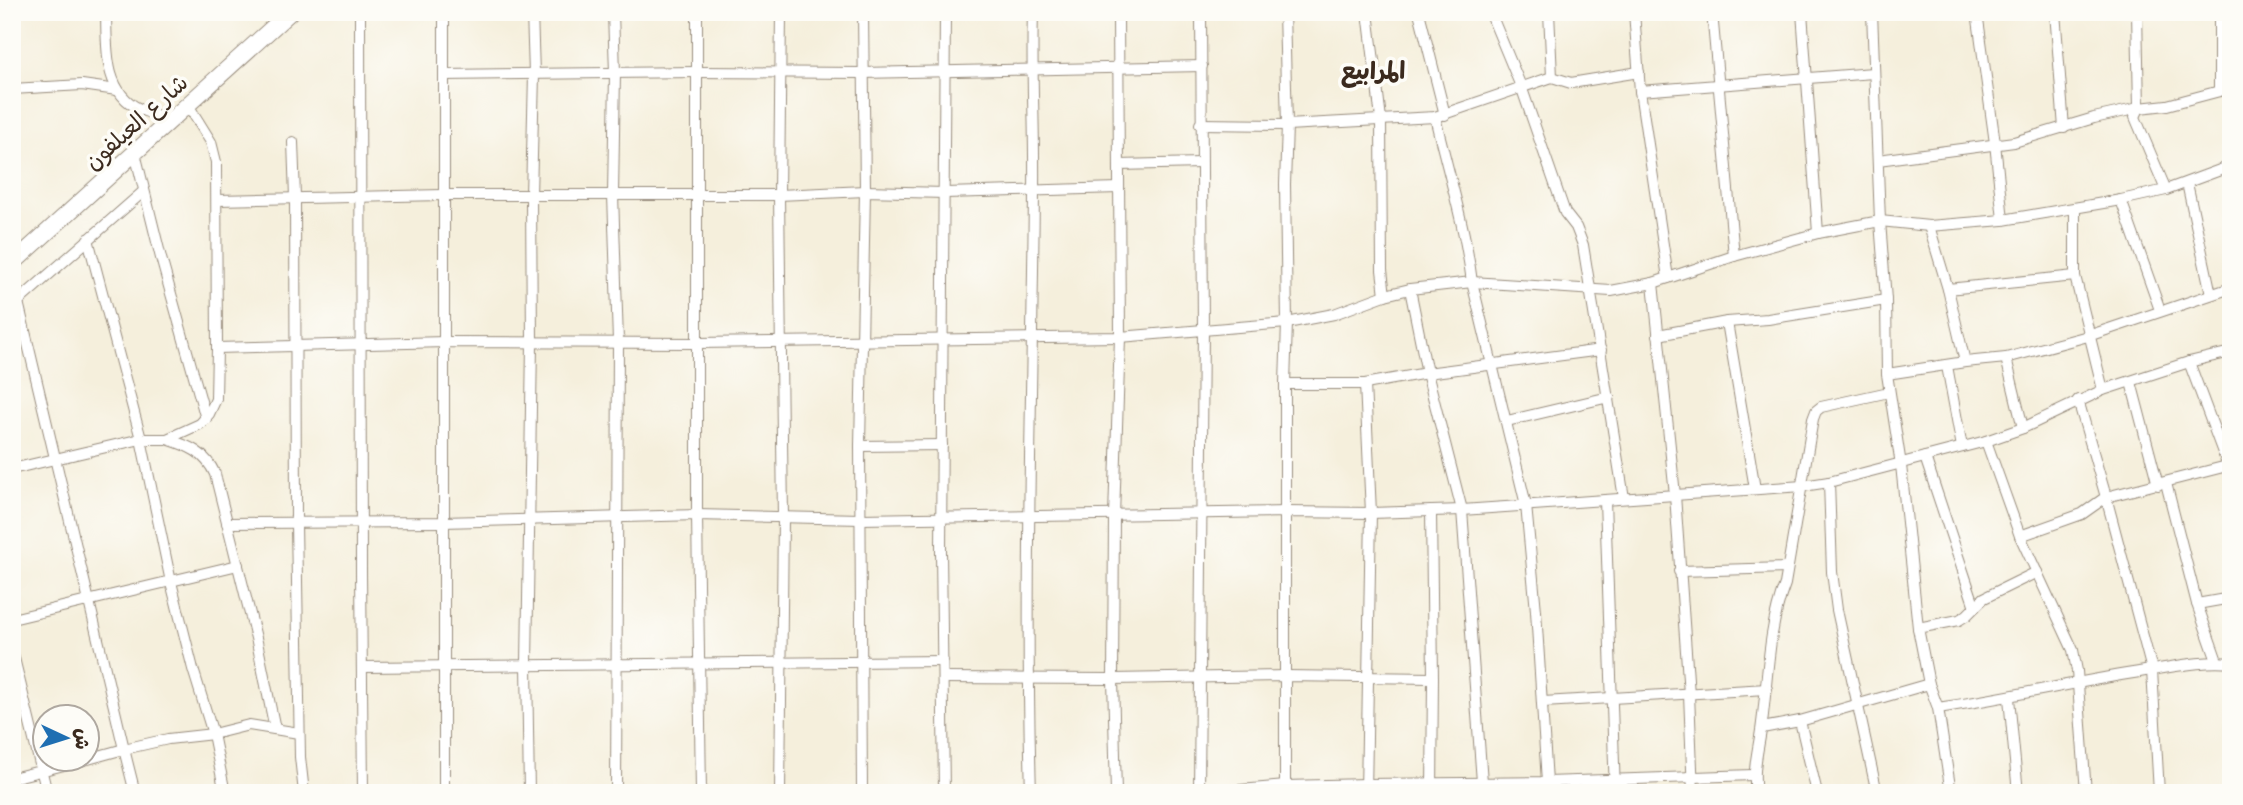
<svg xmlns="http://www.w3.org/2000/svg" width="2243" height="805" viewBox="0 0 2243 805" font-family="Sriracha,'Playpen Sans Arabic',sans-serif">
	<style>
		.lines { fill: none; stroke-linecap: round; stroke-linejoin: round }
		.minor-casing { stroke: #988c7d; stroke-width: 12 }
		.trunk-casing { stroke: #988c7d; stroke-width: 18 }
		.minor { stroke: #fff; stroke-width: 10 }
		.trunk { stroke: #fff; stroke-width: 16 }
		.labels { text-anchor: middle; stroke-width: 7; stroke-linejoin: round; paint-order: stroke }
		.street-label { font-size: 23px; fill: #3b2a1e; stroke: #fdfcf7 }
		.neighbourhood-label { font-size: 24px; font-weight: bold; fill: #3b2a1e; stroke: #fdfcf7 }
	</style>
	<rect width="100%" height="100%" fill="#fdfcf7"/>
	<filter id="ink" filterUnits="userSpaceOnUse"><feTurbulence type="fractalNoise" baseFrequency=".0143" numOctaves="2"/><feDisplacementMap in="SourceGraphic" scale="14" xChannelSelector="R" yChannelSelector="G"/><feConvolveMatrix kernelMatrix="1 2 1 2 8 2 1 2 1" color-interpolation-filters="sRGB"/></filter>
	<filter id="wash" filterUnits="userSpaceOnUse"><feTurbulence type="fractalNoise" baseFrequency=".00686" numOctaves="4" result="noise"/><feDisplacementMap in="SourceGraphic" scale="28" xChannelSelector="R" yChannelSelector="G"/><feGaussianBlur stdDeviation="1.57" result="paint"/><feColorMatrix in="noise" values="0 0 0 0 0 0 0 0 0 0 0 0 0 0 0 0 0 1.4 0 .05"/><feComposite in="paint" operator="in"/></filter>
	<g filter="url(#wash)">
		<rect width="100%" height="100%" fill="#f5efdc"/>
	</g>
	<g filter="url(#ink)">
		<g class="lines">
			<defs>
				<g id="minor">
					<path d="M106,12C107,47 103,92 140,109C150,114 161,116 171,120"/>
					<polyline points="360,12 361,572 363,793"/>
					<polyline points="444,12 444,793"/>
					<polyline points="613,12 615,73 613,195 618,341 616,793"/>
					<polyline points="697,12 697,515 701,793"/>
					<polyline points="1284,12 1287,125 1285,184 1287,323 1285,384 1285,793"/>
					<polyline points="1368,12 1381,119 1382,270 1385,295"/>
					<polyline points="1419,12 1445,115"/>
					<polyline points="1490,12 1522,89 1565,213 1576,227 1583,245 1624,498"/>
					<polyline points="1549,12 1552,77"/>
					<polyline points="1634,12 1640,91 1668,278"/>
					<polyline points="1712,12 1734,256"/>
					<polyline points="1802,12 1818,233"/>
					<polyline points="1872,12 1880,221 1886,300 1887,374 1901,465 1918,628 1929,684 1938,708 1951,793"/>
					<polyline points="1977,12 1995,143 2003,220"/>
					<polyline points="2055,12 2064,128"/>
					<polyline points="2137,12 2139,108 2135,117 2166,190"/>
					<polyline points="444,75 696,72 862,73 1202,66"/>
					<polyline points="12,89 82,85 117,90"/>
					<polyline points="1640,91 1873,73"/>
					<polyline points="2219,91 2219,12"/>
					<path d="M1435,117C1448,172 1465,226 1472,282L1526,505L1536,611L1547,782"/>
					<polyline points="1200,124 1287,125 1435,117 1552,77 1571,83 1639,72"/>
					<polyline points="293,142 295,197 296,523 300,757 304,793"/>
					<polyline points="135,153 161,258 206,419"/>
					<polyline points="1878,160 2014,142 2094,118 2139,108 2167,105 2231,88"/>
					<polyline points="1119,165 1201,163"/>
					<polyline points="2187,183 2211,294"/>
					<polyline points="217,200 443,195 779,195 865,191 945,193 1119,188"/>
					<polyline points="2121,200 2160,310"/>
					<polyline points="2075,208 2075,276 2103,390"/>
					<polyline points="88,239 141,439 171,582 193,669 213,734 225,793"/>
					<polyline points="1653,283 1675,495 1689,694 1693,793"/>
					<polyline points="1410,289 1427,373 1462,510 1482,782"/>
					<polyline points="1948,289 2075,276"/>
					<polyline points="18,302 124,749 168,739 213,734 249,725 299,733"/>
					<polyline points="13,306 144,191"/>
					<polyline points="1727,322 1755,489"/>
					<polyline points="1658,335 1727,322 1768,319 1886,300"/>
					<polyline points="217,348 445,342 697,343 1120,337 1287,323 1334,314 1385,295 1410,289 1472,282 1611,291 1653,283 1734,256 1818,233 1880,221 1929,226 2003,220 2121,200 2166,190 2231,166"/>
					<polyline points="2006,358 2023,428"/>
					<polyline points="1965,362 2006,358 2088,336 2231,288"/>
					<polyline points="2189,362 2228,466"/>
					<polyline points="1947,366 1962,447"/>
					<polyline points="1887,374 1965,362 1948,289 1929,226"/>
					<polyline points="2131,382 2158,485"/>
					<polyline points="1285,384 1365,384 1427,373 1601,350"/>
					<polyline points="1365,384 1371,513 1366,793"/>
					<polyline points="2078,400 2106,497 2152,670 2159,793"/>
					<polyline points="1507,421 1609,397"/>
					<path d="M167,439C189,446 205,452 215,474L257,642L275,729"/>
					<polyline points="1986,441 2020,536 2073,650 2077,671 2086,793"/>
					<polyline points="860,446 942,445"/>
					<polyline points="1925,457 1975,607"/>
					<polyline points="12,469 141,439 167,439 200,424 209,414 216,399 217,348 216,162 211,142 188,105"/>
					<polyline points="1829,482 1832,572 1837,610 1877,793"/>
					<polyline points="2166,483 2197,604 2217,661"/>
					<polyline points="1605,500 1615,793"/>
					<polyline points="1431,511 1433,678 1432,793"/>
					<polyline points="227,523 443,522 697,515 861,519 1286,512 1371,513 1462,510 1803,486 1829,482 1986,441 2023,428 2103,390 2189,362 2231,352"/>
					<polyline points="2020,536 2082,514 2106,497 2231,465"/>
					<polyline points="1679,571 1787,568"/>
					<polyline points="2197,604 2231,598"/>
					<polyline points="12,619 238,565"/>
					<polyline points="1918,628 1959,620 1967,615 1984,598 2037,572"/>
					<polyline points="12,650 47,793"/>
					<polyline points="362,667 943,661"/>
					<polyline points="943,678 1113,679 1285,676 1433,678"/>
					<polyline points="2009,698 2018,793"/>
					<polyline points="1543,702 1767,689"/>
					<path d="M1938,708C2007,698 2075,682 2145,671C2173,667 2203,660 2231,663"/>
					<polyline points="1800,721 1817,793"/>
					<polyline points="1762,728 1800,721 1929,684"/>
					<polyline points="88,759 124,749 135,793"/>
					<polyline points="12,778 84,760"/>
					<polyline points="529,793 527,664 532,343 531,196 534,74 532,12"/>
					<polyline points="780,793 783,518 779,195 781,12"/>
					<polyline points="862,793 860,446 865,191 863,12"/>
					<polyline points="944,793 941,551 945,12"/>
					<path d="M1031,793C1025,593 1032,393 1034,193C1035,133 1031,72 1033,12"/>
					<polyline points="1116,793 1113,679 1114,516 1120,337 1118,12"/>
					<polyline points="1199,793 1203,329 1201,12"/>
					<polyline points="1206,793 1286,786 1367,784 1547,782 1753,775"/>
					<path d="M1756,793C1752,767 1759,749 1762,723C1768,678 1768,628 1785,584L1813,419L1816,411L1821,407L1889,392"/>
				</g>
				<polyline id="trunk" points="12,264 290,12"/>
			</defs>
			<use href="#minor" class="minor-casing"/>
			<use href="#trunk" class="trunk-casing"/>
			<use href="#minor" class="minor"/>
			<use href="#trunk" class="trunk"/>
		</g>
	</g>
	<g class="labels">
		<g class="street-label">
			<text transform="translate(136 122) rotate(-42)" y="8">شارع العيلفون</text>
		</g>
		<g class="neighbourhood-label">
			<text x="1373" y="79">المرابيع</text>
		</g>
	</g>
	<rect width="2243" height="805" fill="none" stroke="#fdfcf7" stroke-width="42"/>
	<g transform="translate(66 738) rotate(94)"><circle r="33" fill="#fdfcf7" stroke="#afa8a0" stroke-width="2"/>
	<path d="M0-5L12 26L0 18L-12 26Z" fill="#1f6fb2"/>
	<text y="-10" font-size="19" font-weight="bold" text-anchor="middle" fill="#3b2a1e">ش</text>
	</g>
</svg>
